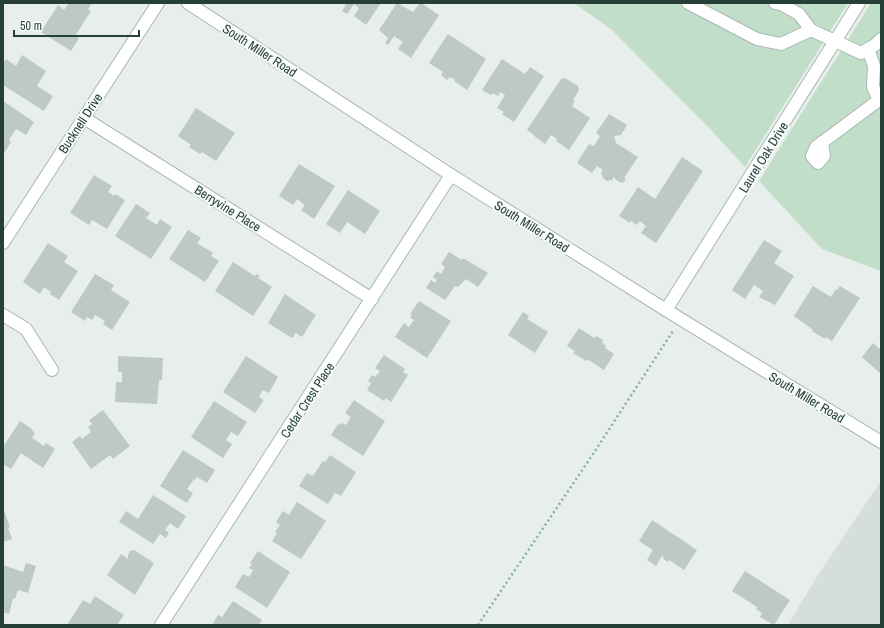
<svg xmlns="http://www.w3.org/2000/svg" width="884" height="628" viewBox="0 0 884 628" font-family="'Archivo Narrow',sans-serif">
	<style>
		.built { fill: #d5deda }
		.grass { fill: #c1dec9 }
		.building { fill: #bcc9c4 }
		.lines { fill: none; stroke-linecap: round; stroke-linejoin: round }
		.minor-casing { stroke: #a9b6b2; stroke-width: 14 }
		.path { stroke: #89b0a3; stroke-width: 2.5; stroke-dasharray: 2 3; stroke-linecap: butt }
		.minor { stroke: #fff; stroke-width: 12 }
		.labels { text-anchor: middle; stroke-width: 4; stroke-linejoin: round; paint-order: stroke }
		.street-label { font-size: 13px; fill: #264039; stroke: #f7fbf9 }
	</style>
	<rect width="100%" height="100%" fill="#e7eeeb"/>
	<polygon class="built" points="881,481 881,625 788,625 818,575"/>
	<g class="grass">
		<polygon points="574,3 848,3 745,167 712,131 611,29"/>
		<polygon points="871,3 881,3 881,271 822,249 759,181"/>
	</g>
	<g class="building">
		<polygon points="69,3 92,3 88,9 91,11 75,36 79,38 71,51 41,32 58,5 64,10"/>
		<polygon points="343,3 381,3 366,25 354,16 359,8 354,4 347,14 342,11 346,5"/>
		<polygon points="397,3 413,12 420,3 421,3 439,15 411,58 398,49 403,42 394,36 388,45 385,43 388,38 379,30"/>
		<polygon points="448,34 486,59 467,90 454,81 455,80 450,77 447,80 441,75 443,72 429,63"/>
		<polygon points="22,55 46,71 37,86 53,96 44,111 3,85 3,64 6,59 16,66"/>
		<polygon points="502,59 525,74 530,67 544,76 514,122 502,114 504,112 497,108 505,95 500,92 498,96 493,93 491,95 482,90"/>
		<polygon points="565,78 578,86 579,90 573,100 575,101 572,106 590,118 569,150 556,141 557,139 551,135 545,144 533,135 533,134 527,130 561,79"/>
		<polygon points="3,101 34,122 26,135 16,129 9,140 11,142 3,155"/>
		<polygon points="196,108 235,133 216,161 202,152 200,154 189,147 191,145 178,136"/>
		<polygon points="609,114 627,125 621,135 614,136 616,143 638,157 624,178 626,179 623,183 622,182 621,183 615,179 615,178 614,177 612,180 607,181 603,178 601,173 603,170 597,166 592,173 577,163 589,144 594,146 600,136 596,133"/>
		<polygon points="682,157 703,171 656,243 641,233 646,226 640,221 637,225 631,221 630,223 619,216 638,187 655,199"/>
		<polygon points="299,164 335,186 314,219 301,210 305,205 297,199 293,205 279,196"/>
		<polygon points="94,175 112,186 108,192 114,196 115,194 125,200 107,229 92,220 89,225 70,213"/>
		<polygon points="348,190 380,211 365,234 347,222 340,233 326,224"/>
		<polygon points="136,204 150,213 146,218 157,225 160,219 172,227 151,259 115,236"/>
		<polygon points="188,230 201,238 197,243 213,253 211,256 219,261 205,282 169,259"/>
		<polygon points="764,240 782,251 774,263 794,276 775,305 759,297 763,291 754,285 745,299 732,290"/>
		<polygon points="48,243 68,256 64,262 78,271 59,300 50,294 51,292 44,287 40,294 23,282"/>
		<polygon points="449,252 462,260 463,258 488,273 478,287 466,279 458,287 455,286 445,300 426,288 431,280 435,283 437,280 433,277 437,271 441,274 445,267 441,264"/>
		<polygon points="233,262 255,276 256,274 260,276 258,278 272,287 253,316 215,291"/>
		<polygon points="95,274 114,285 111,290 130,302 112,330 103,324 105,321 95,315 92,320 87,317 85,321 71,312"/>
		<polygon points="813,286 831,297 836,289 837,290 840,286 860,298 832,341 826,337 825,339 812,331 813,330 794,316"/>
		<polygon points="285,294 316,315 302,337 296,333 292,338 268,323"/>
		<polygon points="419,301 451,321 427,358 395,337 404,323 409,327 414,320 410,317 412,315 410,314"/>
		<polygon points="523,312 529,316 527,319 548,332 535,353 508,335"/>
		<polygon points="579,328 594,338 596,336 603,340 602,343 606,346 605,348 614,354 604,370 587,359 586,361 573,353 575,351 567,346"/>
		<polygon points="873,343 880,349 881,348 881,374 862,357"/>
		<polygon points="384,355 405,369 403,372 408,375 391,402 386,398 384,401 367,390 371,383 368,381 372,375 375,377 380,371 375,368"/>
		<polygon points="118,356 163,358 162,380 159,380 157,404 115,402 116,382 122,382 122,372 118,372"/>
		<polygon points="246,356 278,377 269,393 263,390 259,397 264,400 255,413 223,392"/>
		<polygon points="354,400 385,421 363,456 331,435 338,424 340,425 342,423 346,425 351,417 345,413"/>
		<polygon points="214,401 247,422 238,436 231,432 226,440 232,444 223,458 191,437"/>
		<polygon points="103,410 130,446 113,459 110,455 91,469 72,442 80,436 82,439 91,432 88,427 92,424 89,420"/>
		<polygon points="20,421 32,429 32,430 35,433 32,438 44,446 46,443 55,449 43,468 21,453 11,469 3,464 3,447"/>
		<polygon points="183,450 215,470 207,483 197,477 195,480 194,479 187,489 193,493 187,503 160,486"/>
		<polygon points="330,455 356,472 341,496 335,493 328,504 299,486 307,473 313,476 323,461 325,462"/>
		<polygon points="153,495 186,516 178,529 170,523 165,530 169,533 166,538 160,534 153,544 119,522 126,511 138,519"/>
		<polygon points="297,502 326,521 301,559 272,541 277,533 275,532 280,525 276,522 283,511 289,515"/>
		<polygon points="3,507 10,527 8,528 12,539 3,542"/>
		<polygon points="652,520 697,550 684,570 669,560 668,562 663,559 664,557 662,556 656,566 647,560 653,550 639,541"/>
		<polygon points="134,550 154,563 135,595 107,575 121,554 128,559 128,555 130,551"/>
		<polygon points="258,551 290,572 267,608 235,587 243,574 249,577 253,570 249,568 252,564 250,563"/>
		<polygon points="26,563 36,566 28,593 18,590 15,599 13,598 9,614 3,612 3,565 23,572"/>
		<polygon points="745,571 790,600 774,625 760,617 762,613 756,609 757,607 732,591"/>
		<polygon points="95,596 124,615 117,625 67,625 83,600 90,604"/>
		<polygon points="233,601 262,620 259,625 212,625 218,615 222,617"/>
	</g>
	<g class="lines">
		<defs>
			<g id="minor">
				<polyline points="188,3 451,175 666,310 881,442"/>
				<polyline points="688,3 757,39 781,44 811,30"/>
				<polyline points="775,3 781,4 799,14 811,30 861,53 875,45 881,39"/>
				<polyline points="868,49 874,66 873,87 879,100 881,100"/>
				<polyline points="84,118 372,299"/>
				<polyline points="822,142 824,156 818,163 812,156 816,147 879,100"/>
				<polyline points="3,243 158,3"/>
				<polyline points="666,310 859,3"/>
				<polyline points="3,315 26,329 52,370"/>
				<polyline points="161,625 451,175"/>
			</g>
		</defs>
		<use href="#minor" class="minor-casing"/>
		<polyline class="path" points="478,625 593,454 673,331"/>
		<use href="#minor" class="minor"/>
	</g>
	<g class="labels">
		<g class="street-label">
			<text transform="translate(260 50) rotate(33)" y="5">South Miller Road</text>
			<text transform="translate(80 123) rotate(-57)" y="5">Bucknell Drive</text>
			<text transform="translate(763 157) rotate(-58)" y="5">Laurel Oak Drive</text>
			<text transform="translate(228 208) rotate(32)" y="5">Berryvine Place</text>
			<text transform="translate(532 226) rotate(32)" y="5">South Miller Road</text>
			<text transform="translate(807 397) rotate(31)" y="5">South Miller Road</text>
			<text transform="translate(307 400) rotate(-57)" y="5">Cedar Crest Place</text>
		</g>
	</g>
	<rect width="884" height="628" fill="none" stroke="#264039" stroke-width="8"/>
	<path d="M14 30v6h125v-6" fill="none" stroke="#264039" stroke-width="2"/>
	<text x="20" y="30" font-size="12" fill="#264039" stroke="#f7fbf9" stroke-width="3" paint-order="stroke">50 m</text>
</svg>
